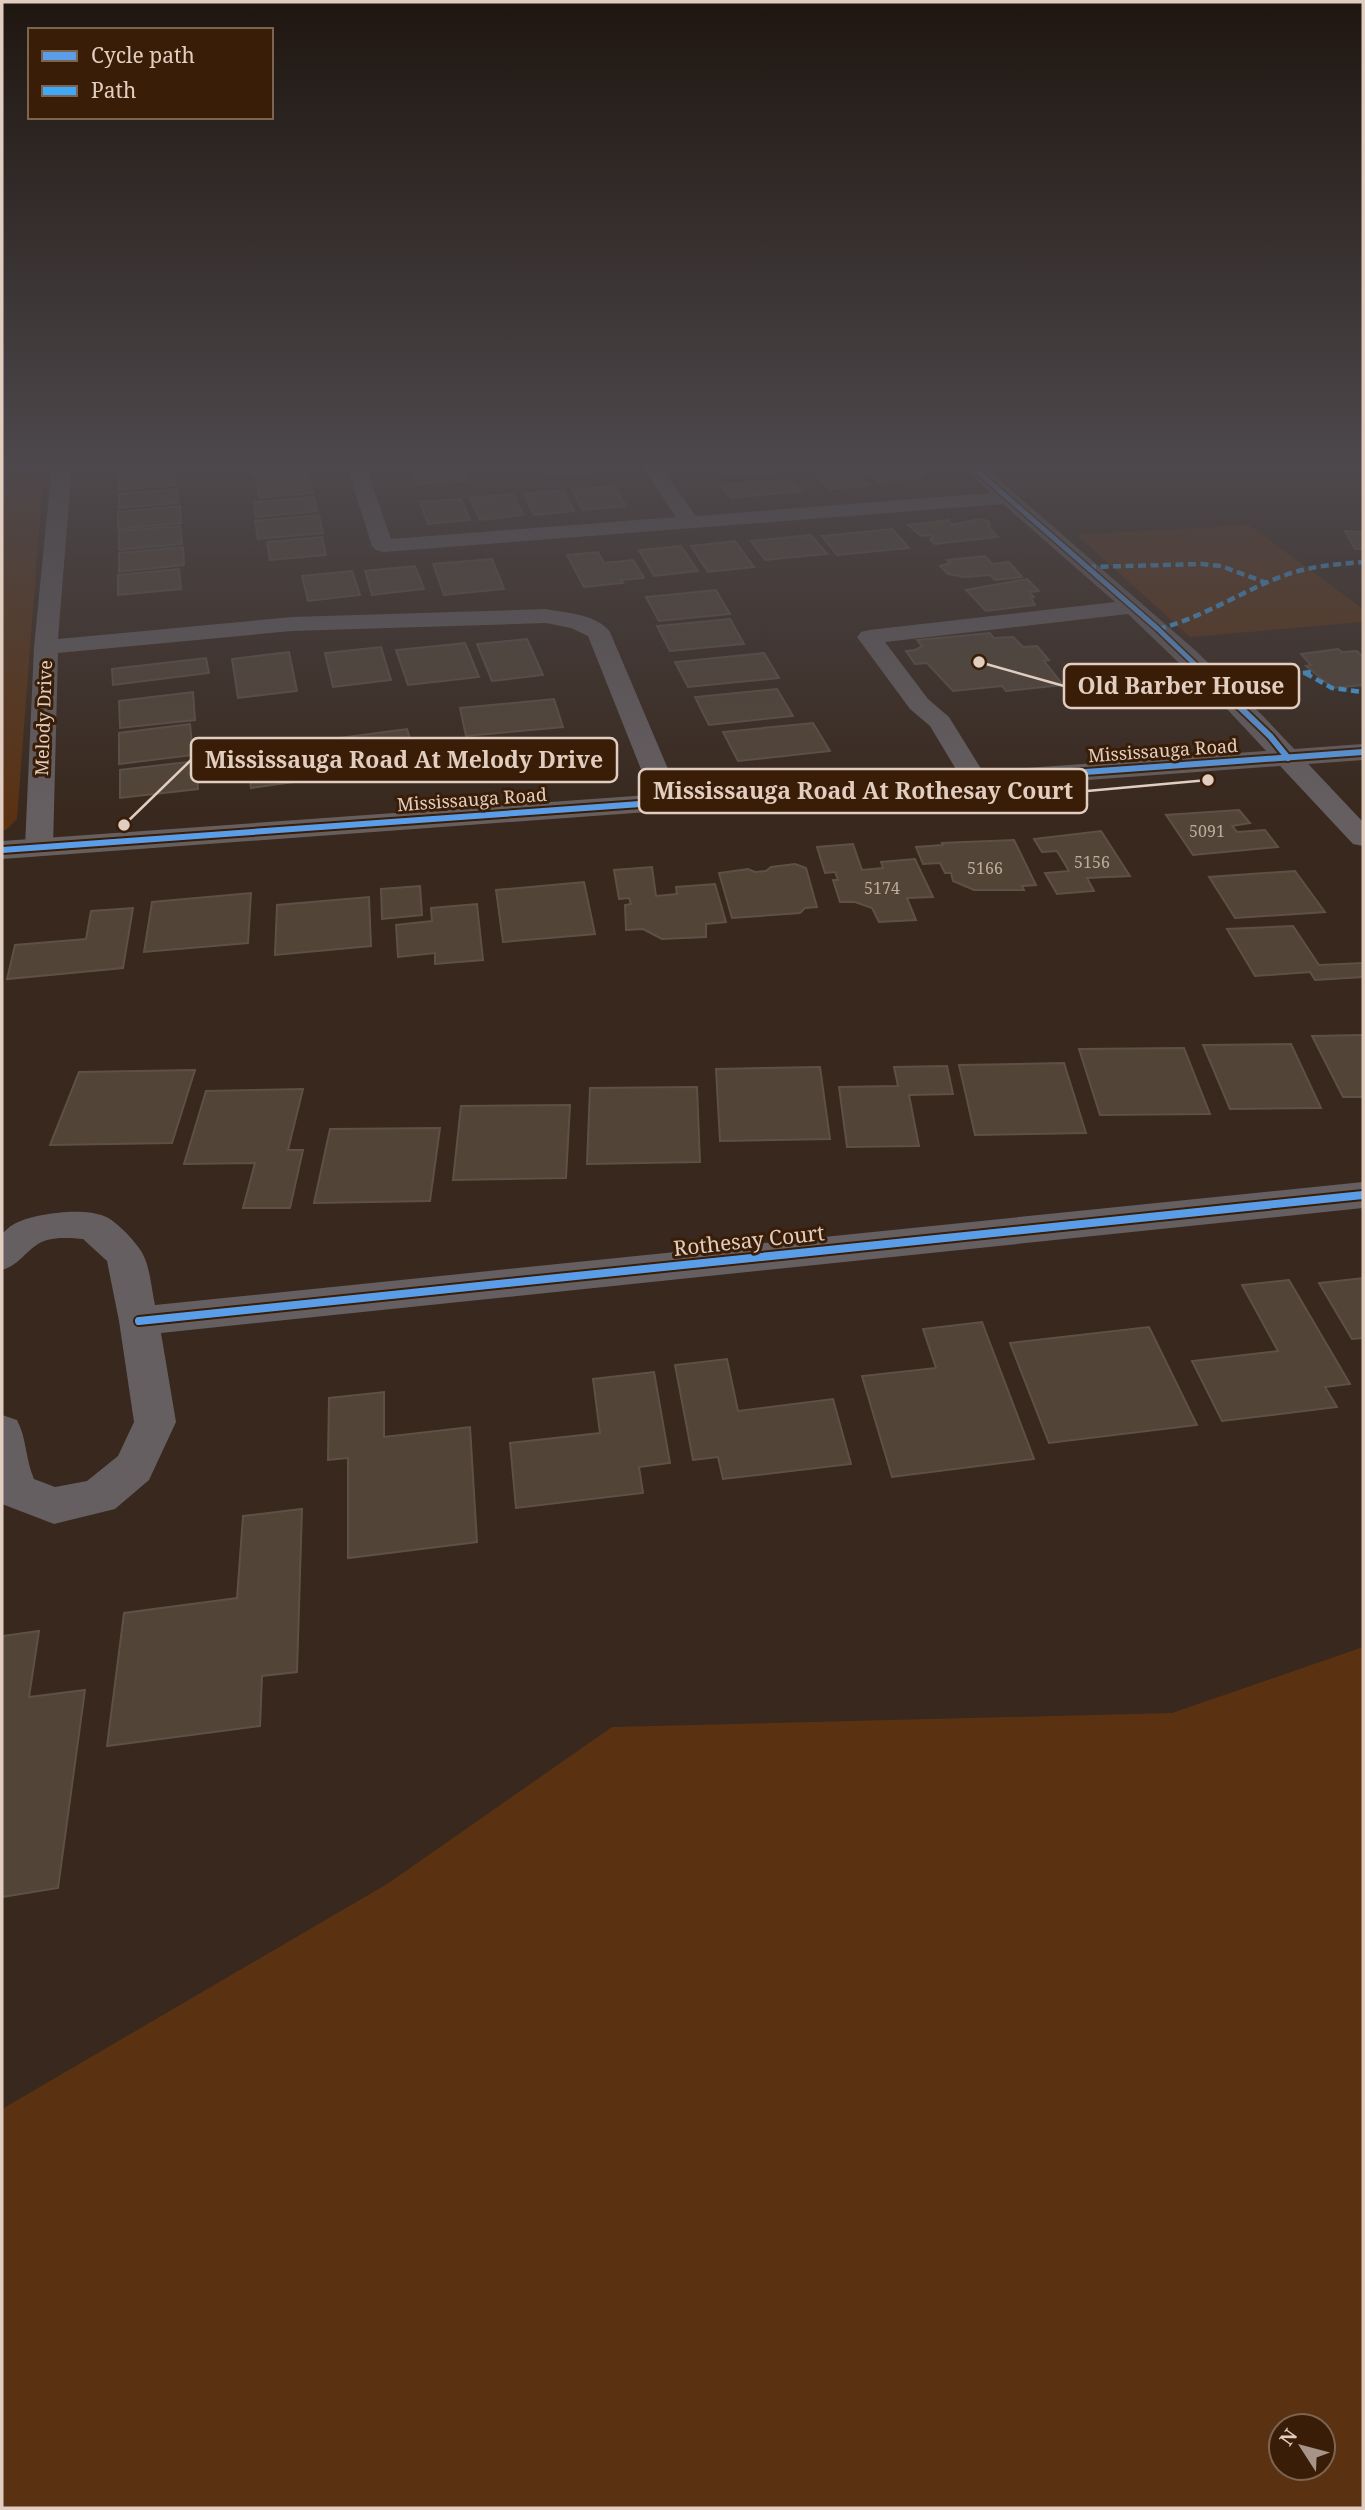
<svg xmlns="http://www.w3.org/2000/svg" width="1365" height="2510" viewBox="0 0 1365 2510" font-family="'Noto Serif',serif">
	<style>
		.green { fill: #5a3212; fill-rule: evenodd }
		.building { fill: #524436; stroke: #5d5146; stroke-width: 2 }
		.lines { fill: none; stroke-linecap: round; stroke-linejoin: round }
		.minor { fill: #655f61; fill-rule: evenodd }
		.major { fill: #675f5e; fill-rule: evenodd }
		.quiet { stroke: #3fa9f5; stroke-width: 4.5; stroke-dasharray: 8 4.5; stroke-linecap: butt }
		.cycleway-far2-casing { stroke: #391d06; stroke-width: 8 }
		.cycleway-far1-casing { stroke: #391d06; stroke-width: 10 }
		.cycleway-casing { stroke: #391d06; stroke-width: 12 }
		.cycleway-far2 { stroke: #5a9eea; stroke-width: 5 }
		.cycleway-far1 { stroke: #5a9eea; stroke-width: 6 }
		.cycleway { stroke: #5a9eea; stroke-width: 8 }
		.labels { text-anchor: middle; stroke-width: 6; stroke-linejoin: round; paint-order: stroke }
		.far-number-label { font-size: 16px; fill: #bdac9e }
		.far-street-label { font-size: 18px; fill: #e1cec1; stroke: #391d06 }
		.street-label { font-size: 21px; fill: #e1cec1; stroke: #391d06 }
		.leader { fill: none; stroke: #e1cec1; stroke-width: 2.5 }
		.callout-dot { fill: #e1cec1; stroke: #391d06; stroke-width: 2.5 }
		.callout { fill: #391d06; stroke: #e1cec1; stroke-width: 2.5 }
		.callout-label { font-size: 23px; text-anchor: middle; font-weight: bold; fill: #e1cec1 }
	</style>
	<rect width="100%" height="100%" fill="#38281d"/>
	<g class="green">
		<polygon points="2,464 44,464 17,819 6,830 2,830"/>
		<polygon points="1249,525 1363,609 1363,622 1190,637 1077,535"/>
		<path d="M1363,1647V2508H2V2109L387,1884L612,1727L1172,1713ZM1281,2426H1323V2468H1281Z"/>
	</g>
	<g class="building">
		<polygon points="124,464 170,464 170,468 124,472"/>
		<polygon points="252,464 304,464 306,473 254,477"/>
		<polygon points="463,464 469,480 417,484 411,469"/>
		<polygon points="540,464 593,464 598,471 547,476"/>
		<polygon points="712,464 769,464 776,472 723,477"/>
		<polygon points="912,465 924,476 881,484 864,469"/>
		<polygon points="853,467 869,485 829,489 813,471"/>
		<polygon points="175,470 176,485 119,490 119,475"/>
		<polygon points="309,476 313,493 259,498 256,481"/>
		<polygon points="791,479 801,491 731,498 721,485"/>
		<polygon points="614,486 626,506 583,510 572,490"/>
		<polygon points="177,489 178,503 119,508 119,494"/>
		<polygon points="563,490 574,511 534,515 524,494"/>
		<polygon points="513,494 523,515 480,520 470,498"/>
		<polygon points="314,497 317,511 256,517 254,502"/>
		<polygon points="461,499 470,520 428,524 420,502"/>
		<polygon points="180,506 181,523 118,529 118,512"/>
		<polygon points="319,515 323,533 258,539 255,521"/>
		<polygon points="980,519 988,521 990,524 988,526 998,537 935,544 930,540 933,537 931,535 921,536 908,525 949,520 951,524 955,524"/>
		<polygon points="180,526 182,544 119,550 119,531"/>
		<polygon points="892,529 909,548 837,555 822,536"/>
		<polygon points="1345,531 1363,532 1363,549 1355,549"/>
		<polygon points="811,535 827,554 765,560 751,541"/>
		<polygon points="322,537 326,555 270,560 267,542"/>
		<polygon points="735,541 754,567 708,572 691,546"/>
		<polygon points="681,546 698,571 654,576 639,550"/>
		<polygon points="183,547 184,565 119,572 119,553"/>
		<polygon points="598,552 604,563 633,560 644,578 621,580 623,583 584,587 567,555"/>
		<polygon points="985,556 992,564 1009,562 1022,577 995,580 990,575 964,577 948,574 940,566 950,563 947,560"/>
		<polygon points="492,559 504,589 444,595 433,564"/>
		<polygon points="415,566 424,589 372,595 365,571"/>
		<polygon points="179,569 181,589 118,595 118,575"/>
		<polygon points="352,571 360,595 308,601 302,576"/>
		<polygon points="1027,579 1039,591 1029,592 1034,597 1031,598 1035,605 986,611 966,590"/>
		<polygon points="716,590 730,614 659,621 646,597"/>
		<polygon points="730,619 744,644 670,651 657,626"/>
		<polygon points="990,633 994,638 1013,637 1023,647 1037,646 1049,660 1044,661 1063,685 1006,691 1002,686 953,691 927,663 915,664 906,651 915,650 922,646 917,640"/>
		<polygon points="527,639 543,675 492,681 477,644"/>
		<polygon points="465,643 479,677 408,685 396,650"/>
		<polygon points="381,647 391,680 333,687 325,653"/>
		<polygon points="1338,649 1342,652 1357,651 1363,657 1363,685 1333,688 1306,666 1311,665 1301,654"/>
		<polygon points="289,652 297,691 238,698 232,659"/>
		<polygon points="764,653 779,678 688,687 675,662"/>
		<polygon points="206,658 209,673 113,685 112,669"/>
		<polygon points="777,689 793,716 709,725 695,697"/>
		<polygon points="193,692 195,720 120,728 119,701"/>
		<polygon points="554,699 563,727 466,736 460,708"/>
		<polygon points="813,723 830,751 738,761 723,732"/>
		<polygon points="190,724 193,755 119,764 119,733"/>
		<polygon points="407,729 420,772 341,782 331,739"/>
		<polygon points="322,738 331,777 251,788 245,747"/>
		<polygon points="196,761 198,789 120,798 120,770"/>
		<polygon points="1239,810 1250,823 1232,826 1237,832 1265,830 1278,847 1193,855 1166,815"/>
		<polygon points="1101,831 1130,876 1087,878 1094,891 1057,894 1045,873 1069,871 1057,851 1042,852 1034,839"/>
		<polygon points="1014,840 1036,885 1022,886 1024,890 974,890 953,881 951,873 945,873 940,863 923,864 916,847 943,845 942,843"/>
		<polygon points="853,844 862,870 883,868 881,862 915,859 933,897 907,898 916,920 879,922 872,908 855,902 840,902 833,880 838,880 835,872 825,873 817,847"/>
		<polygon points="795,864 806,868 817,907 805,908 800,913 732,918 719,873 748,869 755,872 766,871 771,867"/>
		<polygon points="652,867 656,896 677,894 676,887 715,884 726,922 706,924 706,937 662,939 643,929 626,930 625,905 631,904 629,898 619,899 614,870"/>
		<polygon points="1295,871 1325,912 1235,918 1209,877"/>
		<polygon points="584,882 595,934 503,942 496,890"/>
		<polygon points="420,886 422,915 382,919 381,889"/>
		<polygon points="251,893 248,943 144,952 152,902"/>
		<polygon points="369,897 371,946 275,955 277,905"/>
		<polygon points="477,904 483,960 435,964 435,953 398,957 396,925 432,921 431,908"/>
		<polygon points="133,908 123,968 7,979 15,945 86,939 91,911"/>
		<polygon points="1293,926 1319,965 1363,963 1363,977 1315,980 1310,972 1255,976 1227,929"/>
		<polygon points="1363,1035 1363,1097 1343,1097 1312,1036"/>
		<polygon points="1291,1044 1321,1108 1230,1109 1203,1045"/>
		<polygon points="1184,1048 1210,1114 1100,1115 1079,1049"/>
		<polygon points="1064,1063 1086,1133 975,1135 959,1065"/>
		<polygon points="947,1066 953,1094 909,1095 919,1146 847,1147 839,1087 898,1086 894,1067"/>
		<polygon points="820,1067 830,1139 720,1141 716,1069"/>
		<polygon points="195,1070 172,1143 50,1145 79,1072"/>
		<polygon points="697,1087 700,1162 587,1164 590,1088"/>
		<polygon points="303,1089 288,1150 303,1150 290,1208 243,1208 255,1163 184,1164 206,1091"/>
		<polygon points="570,1105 566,1178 453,1180 461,1106"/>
		<polygon points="440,1128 430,1201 314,1203 330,1129"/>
		<polygon points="1363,1278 1363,1338 1352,1339 1319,1283"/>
		<polygon points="1289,1280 1350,1384 1325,1387 1337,1407 1222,1421 1192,1361 1278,1351 1242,1285"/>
		<polygon points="982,1322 1034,1459 892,1477 862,1376 936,1368 923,1329"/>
		<polygon points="1149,1327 1197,1425 1049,1443 1010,1343"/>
		<polygon points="727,1359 738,1411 833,1399 851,1464 723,1479 718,1457 693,1460 675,1365"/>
		<polygon points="654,1372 670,1463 639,1467 643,1493 516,1508 510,1443 600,1433 593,1379"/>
		<polygon points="384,1392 384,1437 470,1427 477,1542 348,1558 348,1458 328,1460 329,1398"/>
		<polygon points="302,1509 297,1672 262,1676 260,1726 107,1746 124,1613 237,1598 243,1516"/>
		<polygon points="39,1631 29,1697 85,1690 58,1888 2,1897 2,1636"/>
	</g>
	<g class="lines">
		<g class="minor">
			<path d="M52,464H72L58,639L292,617L546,609C566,613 597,614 610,632L682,802L678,808L668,810L658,808L654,802L588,636L571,628L546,623L292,631L58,653L53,847L49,853L39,856L29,853L25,847L34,647Z"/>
			<polygon points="346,464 365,464 391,539 676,517 640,464 659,464 696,516 991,493 960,464 981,464 1195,650 1263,716 1363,822 1363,846 1353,844 1226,708 1128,614 885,642 928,699 949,717 988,780 984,786 975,788 966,786 930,726 910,709 857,637 861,632 869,630 1115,602 1003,504 383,552 376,550 372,546"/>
			<path d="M1363,1182V1208L161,1333L176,1422L149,1480L115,1509L54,1524L2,1504V1415L17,1420C27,1439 25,1458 34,1479L55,1487L87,1481L118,1456L134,1422L119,1321L107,1261L83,1239C69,1238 51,1236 38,1244C24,1253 19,1265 2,1270V1234C5,1231 10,1226 14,1224C34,1213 83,1207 104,1216C115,1220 132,1238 139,1248C150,1262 151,1287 155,1305Z"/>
		</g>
		<polygon class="major" points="1363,744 1363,760 2,859 2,841"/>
		<g class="quiet">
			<polyline points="1088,567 1202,564 1221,566 1267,583"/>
			<path d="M1158,629C1205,617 1243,590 1288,574C1312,566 1338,564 1363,562"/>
			<polyline points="1305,673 1332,688 1363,692"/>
			<polyline points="1216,683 1311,672"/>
		</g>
		<defs>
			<polyline id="cycleway-far2" points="969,464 1158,629 1226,694"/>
			<g id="cycleway-far1">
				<polyline points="1224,692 1270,736 1288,758"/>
				<polyline points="2,850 1363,752"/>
			</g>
			<polyline id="cycleway" points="139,1321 1363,1195"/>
		</defs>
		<use href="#cycleway-far2" class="cycleway-far2-casing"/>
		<use href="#cycleway-far1" class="cycleway-far1-casing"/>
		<use href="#cycleway" class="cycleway-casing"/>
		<use href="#cycleway-far2" class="cycleway-far2"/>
		<use href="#cycleway-far1" class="cycleway-far1"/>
		<use href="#cycleway" class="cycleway"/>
	</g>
	<linearGradient id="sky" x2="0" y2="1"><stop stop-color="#1f1610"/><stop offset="0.57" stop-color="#4d484c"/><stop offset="1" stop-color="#4d484c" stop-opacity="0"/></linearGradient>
	<rect width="1365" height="816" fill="url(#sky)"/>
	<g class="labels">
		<g class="far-number-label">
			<text x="1207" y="837">5091</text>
			<text x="1092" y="868">5156</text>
			<text x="985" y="874">5166</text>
			<text x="882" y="894">5174</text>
		</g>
		<g class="far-street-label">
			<text transform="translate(44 718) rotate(-88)" y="6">Melody Drive</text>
			<text transform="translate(1163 751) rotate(-4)" y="6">Mississauga Road</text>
			<text transform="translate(472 800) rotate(-4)" y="6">Mississauga Road</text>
		</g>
		<g class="street-label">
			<text transform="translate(749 1241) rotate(-6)" y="7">Rothesay Court</text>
		</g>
	</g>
	<path class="leader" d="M979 662L1064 686M124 825L191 760M1208 780L1087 791"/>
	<g class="callout-dot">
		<circle cx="979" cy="662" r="7"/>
		<circle cx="124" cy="825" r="7"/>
		<circle cx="1208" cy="780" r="7"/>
	</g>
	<g class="callout">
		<rect x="1064" y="664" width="235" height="44" rx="7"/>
		<rect x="191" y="738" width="426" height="44" rx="7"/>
		<rect x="639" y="769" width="448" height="44" rx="7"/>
	</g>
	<g class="callout-label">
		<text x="1181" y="694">Old Barber House</text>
		<text x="404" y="768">Mississauga Road At Melody Drive</text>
		<text x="863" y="799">Mississauga Road At Rothesay Court</text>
	</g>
	<rect width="1365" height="2510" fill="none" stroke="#e1cec1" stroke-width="7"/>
	<rect x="28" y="28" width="245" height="91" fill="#391d06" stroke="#7c6451" stroke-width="2"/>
	<rect x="42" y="51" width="35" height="10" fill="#5a9eea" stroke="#7c6451" stroke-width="2"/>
	<text x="91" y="63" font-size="21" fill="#e1cec1">Cycle path</text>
	<rect x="42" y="86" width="35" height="10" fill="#3fa9f5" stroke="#7c6451" stroke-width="2"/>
	<text x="91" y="98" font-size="21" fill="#e1cec1">Path</text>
	<g transform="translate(1302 2447) rotate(306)"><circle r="33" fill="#391d06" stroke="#7c6451" stroke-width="2"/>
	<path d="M0-5L12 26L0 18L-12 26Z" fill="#a69488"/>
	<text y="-10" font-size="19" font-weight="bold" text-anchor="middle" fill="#e1cec1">N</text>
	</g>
</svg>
